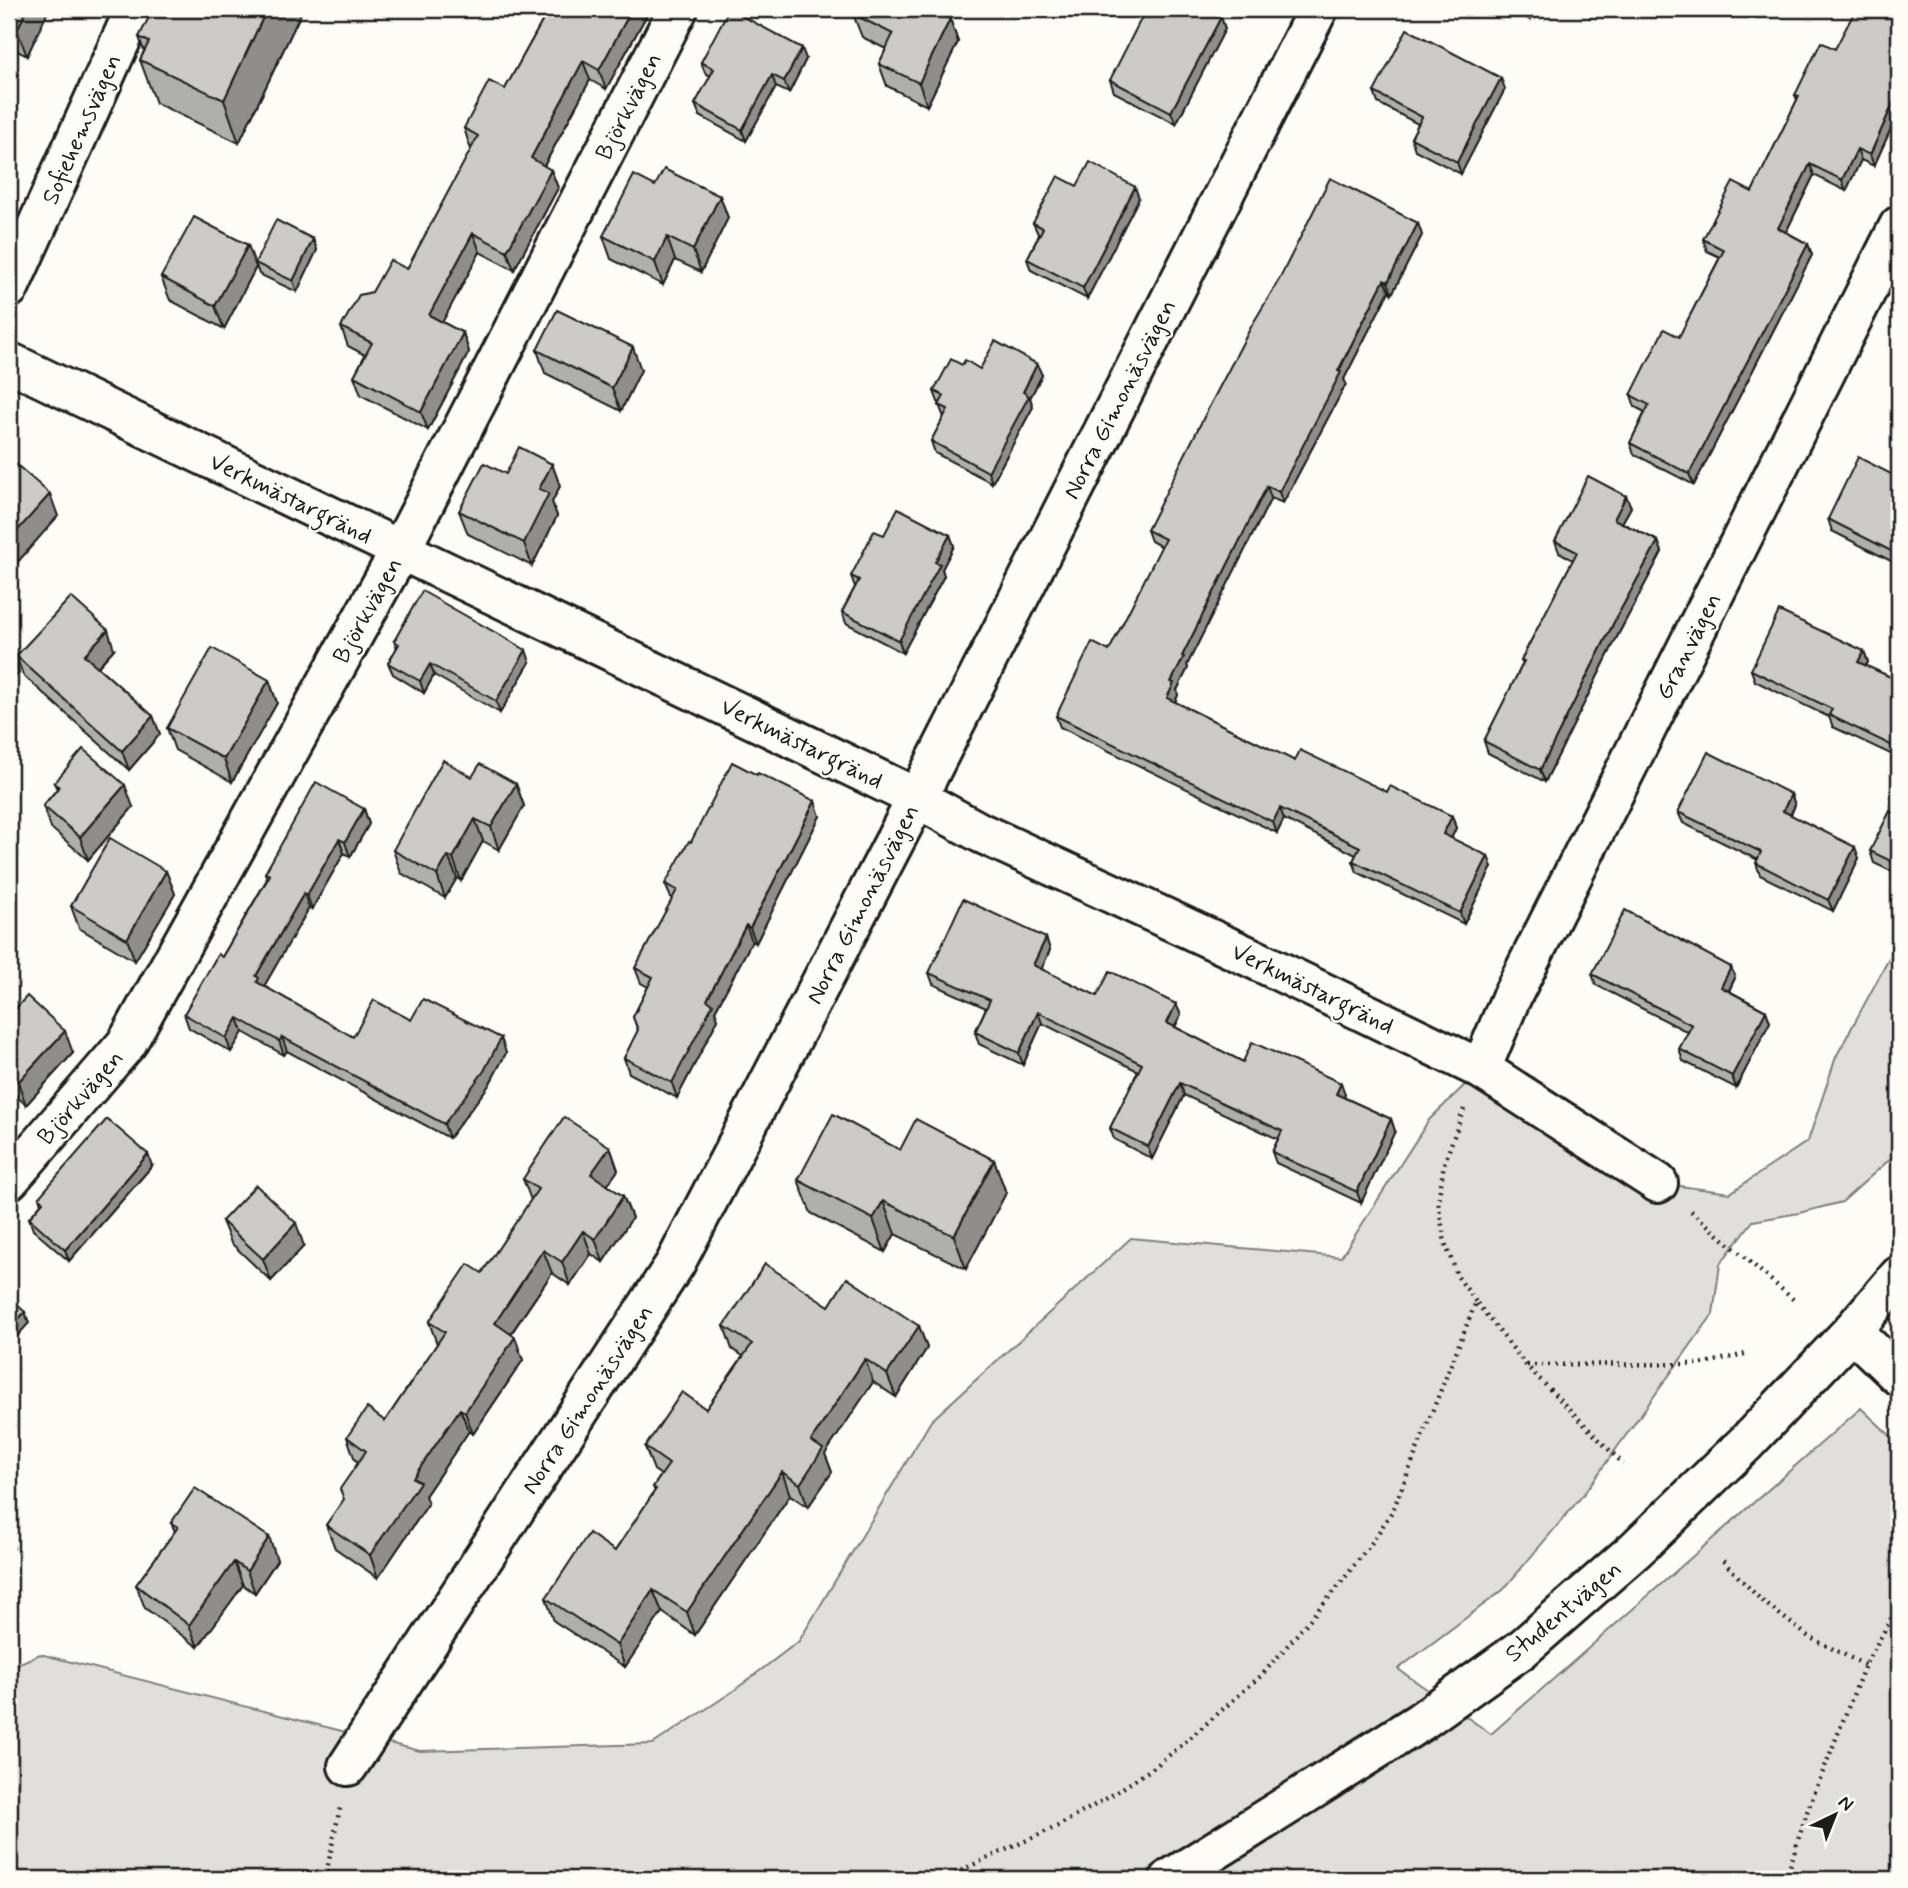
<svg xmlns="http://www.w3.org/2000/svg" width="1908" height="1888" viewBox="0 0 1908 1888" font-family="Mynerve,sans-serif">
	<style>
		.green { fill: #e0dfdb; stroke: #7e7e7c; stroke-width: 2 }
		.lines { fill: none; stroke-linecap: round; stroke-linejoin: round }
		.minor-casing { stroke: #1c1c1c; stroke-width: 44 }
		.tertiary-casing { stroke: #1c1c1c; stroke-width: 44 }
		.path { stroke: #1c1c1c; stroke-width: 4.5; stroke-dasharray: 2 5; stroke-linecap: butt }
		.minor { stroke: #fdfcf7; stroke-width: 38 }
		.tertiary { stroke: #fdfcf7; stroke-width: 38 }
		.wall { fill: #afafac; stroke: #1c1c1c; stroke-width: 2 }
		.shaded-wall { fill: #8f8e8c; stroke: #1c1c1c; stroke-width: 2 }
		.building { fill: #cccbc8; stroke: #1c1c1c; stroke-width: 2 }
		.labels { text-anchor: middle; stroke-width: 5; stroke-linejoin: round; paint-order: stroke }
		.street-label { font-size: 24px; fill: #1c1c1c; stroke: #fdfcf7 }
	</style>
	<rect width="100%" height="100%" fill="#fdfcf7"/>
	<filter id="ink" filterUnits="userSpaceOnUse"><feTurbulence type="fractalNoise" baseFrequency=".0143" numOctaves="2"/><feDisplacementMap in="SourceGraphic" scale="14" xChannelSelector="R" yChannelSelector="G"/><feConvolveMatrix kernelMatrix="1 2 1 2 8 2 1 2 1" color-interpolation-filters="sRGB"/></filter>
	<g filter="url(#ink)">
		<polygon class="green" points="1899,940 1899,1151 1842,1202 1799,1213 1753,1221 1720,1264 1713,1314 1583,1495 1503,1590 1398,1669 1491,1734 1861,1408 1899,1444 1899,1879 9,1879 9,1668 40,1654 420,1751 653,1744 732,1692 799,1641 931,1421 1131,1238 1341,1257 1429,1120 1481,1069 1658,1183 1730,1193 1808,1141 1836,1057"/>
		<g class="lines">
			<defs>
				<g id="minor">
					<polyline points="9,288 135,9"/>
					<polyline points="9,362 917,798 981,833 1252,958 1481,1069 1658,1183"/>
					<polyline points="1481,1069 1510,1000 1899,226"/>
					<polyline points="9,1180 127,1043 400,551 678,9"/>
					<polyline points="1852,1331 1899,1376"/>
					<polyline points="348,1766 675,1264 917,798 1318,9"/>
				</g>
				<polyline id="tertiary" points="1170,1879 1420,1722 1522,1649 1635,1550 1746,1443 1852,1331 1899,1276"/>
			</defs>
			<use href="#minor" class="minor-casing"/>
			<use href="#tertiary" class="tertiary-casing"/>
			<g class="path">
				<polyline points="1464,1109 1444,1164 1438,1202 1445,1243 1458,1277 1476,1302"/>
				<polyline points="1691,1211 1794,1300"/>
				<polyline points="1527,1365 1702,1364 1745,1354"/>
				<polyline points="1723,1561 1761,1600 1809,1637 1865,1665"/>
				<polyline points="325,1879 340,1808"/>
				<polyline points="942,1879 1058,1826 1109,1797 1153,1768 1182,1745 1262,1675 1337,1588 1373,1541 1393,1510 1476,1302 1526,1365 1623,1464"/>
				<polyline points="1786,1879 1807,1812 1865,1665 1899,1605"/>
			</g>
			<use href="#minor" class="minor"/>
			<use href="#tertiary" class="tertiary"/>
		</g>
		<g class="wall">
			<polygon points="9,9 49,9 27,56 9,47"/>
			<polygon points="303,9 239,143 156,103 140,60 144,51 139,37"/>
			<polygon points="549,9 650,9 606,89 590,80 544,166 551,170 558,188 514,270 480,252 442,322 463,333 469,352 428,430 361,395 354,376 365,355 348,346 341,327 372,292 407,269 472,148 470,147 464,128 505,89"/>
			<polygon points="1508,9 1536,9 1530,20"/>
			<polygon points="1899,9 1899,111 1874,166 1861,160 1846,191 1814,175 1786,232 1808,244 1812,255 1694,485 1634,454 1630,443 1645,412 1635,407 1631,395 1679,337 1720,257 1707,251 1703,239 1752,192 1797,100 1795,95 1835,49"/>
			<polygon points="853,14 950,19 958,42 927,106 887,86 879,64 886,49 862,37"/>
			<polygon points="1221,17 1225,29 1176,124 1114,92 1110,80"/>
			<polygon points="806,59 789,93 776,87 746,141 700,116 695,104 711,76 705,73 701,62"/>
			<polygon points="1505,89 1461,174 1415,150 1411,138 1418,124 1378,103 1374,92"/>
			<polygon points="655,186 720,196 728,218 701,272 675,260 663,285 611,259 603,236"/>
			<polygon points="1077,186 1139,198 1087,299 1031,270 1027,259 1039,235 1038,234 1033,223"/>
			<polygon points="1422,235 1392,294 1389,291 1344,379 1346,384 1283,503 1271,498 1187,665 1188,668 1177,690 1178,695 1175,702 1295,761 1387,792 1452,816 1456,828 1451,838 1492,867 1464,924 1357,872 1353,861 1356,855 1284,819 1277,833 1060,727 1056,716 1109,651 1162,547 1151,541 1147,530"/>
			<polygon points="313,239 317,250 297,292 259,274 255,263"/>
			<polygon points="256,267 224,329 170,300 161,277"/>
			<polygon points="537,350 641,370 621,411 545,373"/>
			<polygon points="962,365 980,369 1042,375 1030,398 1033,407 992,483 935,453 931,441 944,417 939,405 940,403 938,402 934,391"/>
			<polygon points="552,464 560,486 552,502 557,516 532,566 468,534 459,511 506,474"/>
			<polygon points="1899,478 1899,565 1832,531 1828,519"/>
			<polygon points="1626,496 1631,507 1622,523 1658,541 1662,552 1619,633 1545,782 1488,753 1484,741 1523,664 1521,660 1573,560 1559,552 1555,541"/>
			<polygon points="884,535 950,535 954,546 942,569 944,576 903,653 846,623 842,612 855,587 851,576"/>
			<polygon points="394,641 530,662 500,713 434,675 424,693 393,674 388,663 397,648"/>
			<polygon points="114,649 98,667 153,716 160,734 129,770 23,675 16,656"/>
			<polygon points="1864,651 1868,662 1866,666 1899,681 1899,758 1833,727 1829,717 1755,681 1751,670"/>
			<polygon points="269,680 277,703 232,782 175,750 167,728"/>
			<polygon points="757,775 820,816 756,943 752,941 715,1011 718,1019 677,1098 629,1073 624,1058 638,1031 633,1017 648,987 641,983 635,968 672,900 665,884 691,842"/>
			<polygon points="472,777 516,784 524,806 499,850 483,841 461,881 457,878 445,898 401,873 393,850"/>
			<polygon points="54,783 133,807 88,860 51,828 43,806 57,789"/>
			<polygon points="1791,794 1795,805 1791,815 1859,858 1833,911 1760,875 1756,863 1758,860 1683,823 1678,812"/>
			<polygon points="364,809 369,824 350,857 344,853 312,909 309,908 264,986 353,1037 411,1020 506,1053 489,1085 449,1138 287,1051 284,1055 243,1032 231,1052 189,1028 184,1014 222,957 267,879 265,873"/>
			<polygon points="1899,816 1899,875 1874,863 1870,851"/>
			<polygon points="166,871 175,894 135,961 79,928 71,906"/>
			<polygon points="1046,938 1050,950 1041,969 1097,996 1181,1015 1175,1027 1243,1062 1341,1083 1345,1095 1343,1097 1391,1119 1395,1131 1361,1203 1276,1163 1272,1152 1278,1139 1184,1095 1152,1159 1114,1139 1110,1128 1138,1071 1042,1023 1023,1065 979,1044 975,1032 986,1008 933,984 929,973"/>
			<polygon points="1731,967 1735,978 1729,991 1766,1011 1770,1022 1736,1088 1683,1061 1679,1049 1688,1032 1596,985 1592,974"/>
			<polygon points="9,1016 73,1053 26,1105 9,1089"/>
			<polygon points="610,1147 618,1170 607,1185 623,1196 632,1218 603,1262 591,1254 570,1285 552,1273 511,1334 523,1360 473,1434 469,1431 425,1496 428,1504 378,1578 335,1548 326,1525 344,1500 359,1462 355,1460 347,1437 385,1421 437,1344 429,1322 482,1273 531,1200 523,1179"/>
			<polygon points="900,1150 994,1160 1006,1193 966,1269 895,1234 885,1252 811,1213 798,1180"/>
			<polygon points="152,1166 69,1261 33,1230 29,1218 41,1204 39,1197"/>
			<polygon points="222,1221 304,1246 271,1281 231,1243"/>
			<polygon points="829,1306 919,1326 927,1348 896,1397 873,1382 825,1454 832,1472 808,1507 790,1495 695,1635 662,1612 625,1667 554,1621 546,1598 615,1551 655,1491 653,1487 661,1475 654,1470 645,1447 706,1409 743,1356 732,1349 724,1326"/>
			<polygon points="171,1523 269,1537 277,1560 255,1593 243,1585 198,1647 145,1608 136,1585 175,1531"/>
		</g>
		<g class="shaded-wall">
			<polygon points="27,9 49,9 27,56 17,30"/>
			<polygon points="267,9 303,9 239,143 224,100"/>
			<polygon points="632,9 650,9 606,89 599,70"/>
			<polygon points="1525,9 1536,9 1530,20"/>
			<polygon points="1221,17 1225,29 1176,124 1171,112"/>
			<polygon points="950,19 958,42 927,106 919,83"/>
			<polygon points="802,48 806,59 789,93 784,81"/>
			<polygon points="583,61 590,80 538,177 531,158"/>
			<polygon points="772,75 776,87 746,141 742,130"/>
			<polygon points="1501,78 1505,89 1461,174 1457,162"/>
			<polygon points="1899,90 1899,111 1874,166 1870,155"/>
			<polygon points="1857,149 1861,160 1846,191 1842,180"/>
			<polygon points="1810,164 1814,175 1782,240 1778,228"/>
			<polygon points="551,170 558,188 514,270 507,251"/>
			<polygon points="1135,187 1139,198 1087,299 1083,288"/>
			<polygon points="720,196 728,218 701,272 693,250"/>
			<polygon points="1418,223 1422,235 1392,294 1388,282"/>
			<polygon points="473,233 480,252 436,334 429,315"/>
			<polygon points="667,237 675,260 663,285 655,262"/>
			<polygon points="313,239 317,250 297,292 293,281"/>
			<polygon points="1808,244 1812,255 1694,485 1689,474"/>
			<polygon points="248,245 256,267 224,329 215,306"/>
			<polygon points="1384,280 1389,291 1344,379 1346,384 1283,503 1279,492"/>
			<polygon points="463,333 469,352 428,430 421,412"/>
			<polygon points="633,347 641,370 621,411 612,388"/>
			<polygon points="1037,364 1042,375 1030,398 1033,407 992,483 988,472 1023,392"/>
			<polygon points="552,464 560,486 552,502 557,516 532,566 524,543 539,489"/>
			<polygon points="1267,486 1271,498 1187,665 1188,668 1177,690 1178,695 1172,709 1167,698 1171,682 1182,656"/>
			<polygon points="50,494 58,516 9,572 9,540"/>
			<polygon points="1626,496 1631,507 1618,530 1614,519"/>
			<polygon points="950,535 954,546 942,569 944,576 903,653 899,641 935,562"/>
			<polygon points="1658,541 1662,552 1619,633 1545,782 1540,770 1614,622"/>
			<polygon points="108,630 114,649 91,674 84,655"/>
			<polygon points="526,650 530,662 500,713 496,701"/>
			<polygon points="1864,651 1868,662 1862,673 1858,662"/>
			<polygon points="15,661 19,673 9,684 9,668"/>
			<polygon points="430,664 434,675 424,693 420,681"/>
			<polygon points="269,680 277,703 232,782 224,759"/>
			<polygon points="153,716 160,734 129,770 122,751"/>
			<polygon points="516,784 524,806 499,850 491,827"/>
			<polygon points="125,785 133,807 88,860 80,837"/>
			<polygon points="1791,794 1795,805 1787,822 1783,811"/>
			<polygon points="815,801 820,816 756,943 750,928"/>
			<polygon points="1280,808 1284,819 1277,833 1273,822"/>
			<polygon points="364,809 369,824 350,857 345,842"/>
			<polygon points="1452,816 1456,828 1448,846 1443,834"/>
			<polygon points="475,819 483,841 461,881 453,858"/>
			<polygon points="339,839 344,853 312,909 307,895"/>
			<polygon points="1855,847 1859,858 1833,911 1828,900"/>
			<polygon points="448,856 457,878 445,898 437,875"/>
			<polygon points="1488,856 1492,867 1464,924 1460,913"/>
			<polygon points="166,871 175,894 135,961 127,939"/>
			<polygon points="304,893 309,908 263,988 257,982 256,976"/>
			<polygon points="746,925 752,941 715,1011 718,1019 677,1098 672,1083 707,1000"/>
			<polygon points="1046,938 1050,950 1038,977 1033,965"/>
			<polygon points="1731,967 1735,978 1725,998 1721,987"/>
			<polygon points="1176,1004 1181,1015 1171,1034 1167,1023"/>
			<polygon points="1766,1011 1770,1022 1736,1088 1732,1076"/>
			<polygon points="1038,1012 1042,1023 1023,1065 1019,1053"/>
			<polygon points="238,1018 243,1032 231,1052 226,1038"/>
			<polygon points="65,1031 73,1053 26,1105 18,1082"/>
			<polygon points="282,1037 287,1051 284,1055 279,1041"/>
			<polygon points="501,1038 506,1053 489,1085 449,1138 444,1124"/>
			<polygon points="1180,1083 1184,1095 1152,1159 1148,1147"/>
			<polygon points="1341,1083 1345,1095 1340,1105 1336,1094"/>
			<polygon points="1391,1119 1395,1131 1361,1203 1357,1192"/>
			<polygon points="610,1147 618,1170 599,1197 591,1174"/>
			<polygon points="148,1154 152,1166 69,1261 65,1250"/>
			<polygon points="994,1160 1006,1193 966,1269 954,1236"/>
			<polygon points="623,1196 632,1218 603,1262 595,1239"/>
			<polygon points="883,1201 895,1234 885,1252 873,1219"/>
			<polygon points="296,1223 304,1246 271,1281 263,1259"/>
			<polygon points="583,1231 591,1254 570,1285 562,1262"/>
			<polygon points="543,1250 552,1273 503,1345 495,1323"/>
			<polygon points="25,1312 29,1323 9,1345 9,1329"/>
			<polygon points="919,1326 927,1348 896,1397 887,1374"/>
			<polygon points="515,1337 523,1360 473,1434 465,1412"/>
			<polygon points="865,1359 873,1382 825,1454 832,1472 808,1507 800,1484 811,1441"/>
			<polygon points="460,1409 469,1431 425,1496 428,1504 378,1578 370,1555 413,1478"/>
			<polygon points="782,1472 790,1495 695,1635 687,1612"/>
			<polygon points="10,1537 14,1548 9,1554 9,1538"/>
			<polygon points="269,1537 277,1560 255,1593 247,1571"/>
			<polygon points="234,1562 243,1585 198,1647 189,1625"/>
			<polygon points="653,1590 662,1612 625,1667 617,1645"/>
		</g>
		<g class="building">
			<polygon points="9,9 27,9 17,30 9,26"/>
			<polygon points="153,9 267,9 224,100 140,60 149,42 139,37"/>
			<polygon points="549,9 632,9 599,70 583,61 531,158 551,170 507,251 473,233 429,315 463,333 421,412 354,376 372,343 341,327 359,295 372,292 390,260 407,269 478,136 464,128 489,81 505,89"/>
			<polygon points="729,9 802,48 784,81 772,75 742,130 695,104 714,69 701,62"/>
			<polygon points="856,9 928,9 950,19 919,83 879,64 893,34 853,14"/>
			<polygon points="1146,9 1205,9 1221,17 1171,112 1110,80"/>
			<polygon points="1856,9 1899,9 1899,90 1870,155 1857,149 1842,180 1810,164 1778,228 1808,244 1689,474 1630,443 1649,405 1631,395 1664,329 1679,337 1724,250 1703,239 1733,182 1752,192 1799,96 1795,95 1821,42 1835,49"/>
			<polygon points="1407,29 1501,78 1457,162 1411,138 1422,117 1374,92"/>
			<polygon points="1090,162 1135,187 1083,288 1027,259 1043,228 1033,223 1058,176 1077,186"/>
			<polygon points="664,169 720,196 693,250 667,237 655,262 603,236 634,175 655,186"/>
			<polygon points="1330,178 1418,223 1388,282 1384,280 1338,371 1341,372 1279,492 1267,486 1182,656 1184,657 1171,682 1174,683 1167,698 1295,761 1300,750 1387,792 1390,786 1452,816 1443,834 1488,856 1460,913 1353,861 1360,847 1280,808 1273,822 1056,716 1092,642 1109,651 1165,539 1147,530 1207,411 1252,325 1280,278"/>
			<polygon points="194,217 248,245 215,306 161,277"/>
			<polygon points="276,220 313,239 293,281 255,263"/>
			<polygon points="557,310 633,347 612,388 537,350"/>
			<polygon points="995,341 1037,364 1023,392 1029,396 988,472 931,441 948,409 939,405 944,396 934,391 951,359 962,365 965,360 980,369"/>
			<polygon points="519,447 552,464 539,489 549,493 524,543 459,511 484,463 506,474"/>
			<polygon points="1858,457 1899,478 1899,555 1828,519"/>
			<polygon points="9,458 50,494 9,540"/>
			<polygon points="1588,476 1626,496 1614,519 1658,541 1614,622 1540,770 1484,741 1524,661 1521,660 1577,552 1555,541"/>
			<polygon points="898,508 950,535 935,562 940,564 899,641 842,612 859,580 851,576 874,531 884,535"/>
			<polygon points="422,591 526,650 496,701 430,664 420,681 388,663 399,644 394,641"/>
			<polygon points="71,597 108,630 84,655 153,716 122,751 16,656"/>
			<polygon points="1779,611 1864,651 1858,662 1899,681 1899,749 1829,715 1832,709 1751,670"/>
			<polygon points="212,648 269,680 224,759 167,728"/>
			<polygon points="9,656 15,661 9,668"/>
			<polygon points="83,749 125,785 80,837 43,806 59,787 54,783"/>
			<polygon points="1708,752 1791,794 1783,811 1855,847 1828,900 1756,863 1761,852 1678,812"/>
			<polygon points="443,760 472,777 480,764 516,784 491,827 475,819 453,858 448,856 437,875 393,850"/>
			<polygon points="732,762 757,775 758,773 815,801 750,928 746,925 707,1000 713,1004 672,1083 624,1058 638,1030 633,1017 653,977 635,968 677,890 665,884 689,841 691,842"/>
			<polygon points="316,782 364,809 345,842 339,839 307,895 304,893 256,976 259,978 257,982 353,1037 374,1000 411,1020 423,999 501,1038 484,1071 444,1124 282,1037 279,1041 238,1018 226,1038 184,1014 218,954 222,957 270,875 265,873"/>
			<polygon points="1890,811 1899,816 1899,865 1870,851"/>
			<polygon points="110,838 166,871 127,939 71,906"/>
			<polygon points="963,899 1046,938 1033,965 1097,996 1110,971 1176,1004 1167,1023 1243,1062 1252,1042 1341,1083 1336,1094 1391,1119 1357,1192 1272,1152 1282,1131 1180,1083 1148,1147 1110,1128 1142,1064 1038,1012 1019,1053 975,1032 990,1000 929,973"/>
			<polygon points="1625,910 1731,967 1721,987 1766,1011 1732,1076 1679,1049 1692,1025 1592,974"/>
			<polygon points="27,996 65,1031 18,1082 9,1074 9,1016"/>
			<polygon points="833,1114 900,1150 916,1119 994,1160 954,1236 883,1201 873,1219 798,1180"/>
			<polygon points="564,1117 610,1147 591,1174 623,1196 595,1239 583,1231 562,1262 543,1250 495,1323 515,1337 465,1412 460,1409 413,1478 420,1482 370,1555 326,1525 344,1499 340,1489 366,1451 347,1437 367,1408 385,1421 445,1332 429,1322 468,1264 482,1273 538,1189 523,1179"/>
			<polygon points="107,1119 148,1154 65,1250 29,1218 43,1202 39,1197"/>
			<polygon points="256,1185 296,1223 263,1259 222,1221"/>
			<polygon points="765,1264 829,1306 847,1278 919,1326 887,1374 865,1359 811,1441 823,1449 800,1484 782,1472 687,1612 653,1590 617,1645 546,1598 589,1533 615,1551 656,1489 653,1487 669,1464 645,1447 682,1392 706,1409 752,1344 724,1326"/>
			<polygon points="9,1297 25,1312 9,1329"/>
			<polygon points="195,1488 269,1537 247,1571 234,1562 189,1625 136,1585 178,1527 171,1523"/>
		</g>
	</g>
	<g class="labels">
		<g class="street-label">
			<text transform="translate(628 106) rotate(-63)" y="8">Björkvägen</text>
			<text transform="translate(81 129) rotate(-66)" y="8">Sofiehemsvägen</text>
			<text transform="translate(1119 399) rotate(-63)" y="8">Norra Gimonäsvägen</text>
			<text transform="translate(291 498) rotate(26)" y="8">Verkmästargränd</text>
			<text transform="translate(367 610) rotate(-61)" y="8">Björkvägen</text>
			<text transform="translate(1688 646) rotate(-63)" y="8">Granvägen</text>
			<text transform="translate(802 743) rotate(26)" y="8">Verkmästargränd</text>
			<text transform="translate(862 904) rotate(-63)" y="8">Norra Gimonäsvägen</text>
			<text transform="translate(1313 988) rotate(26)" y="8">Verkmästargränd</text>
			<text transform="translate(80 1097) rotate(-49)" y="8">Björkvägen</text>
			<text transform="translate(587 1399) rotate(-57)" y="8">Norra Gimonäsvägen</text>
			<text transform="translate(1563 1611) rotate(-40)" y="8">Studentvägen</text>
		</g>
	</g>
	<rect width="1908" height="1888" fill="none" stroke="#fdfcf7" stroke-width="35"/>
	<rect x="18" y="18" width="1873" height="1853" fill="none" stroke="#1c1c1c" stroke-width="2.5" filter="url(#ink)"/>
	<g transform="translate(1835 1815) rotate(43)" stroke="#fdfcf7" stroke-width="5" paint-order="stroke">
	<path d="M0-5L12 26L0 18L-12 26Z" fill="#1c1c1c"/>
	<text y="-10" font-size="19" font-weight="bold" text-anchor="middle" fill="#1c1c1c">N</text>
	</g>
</svg>
